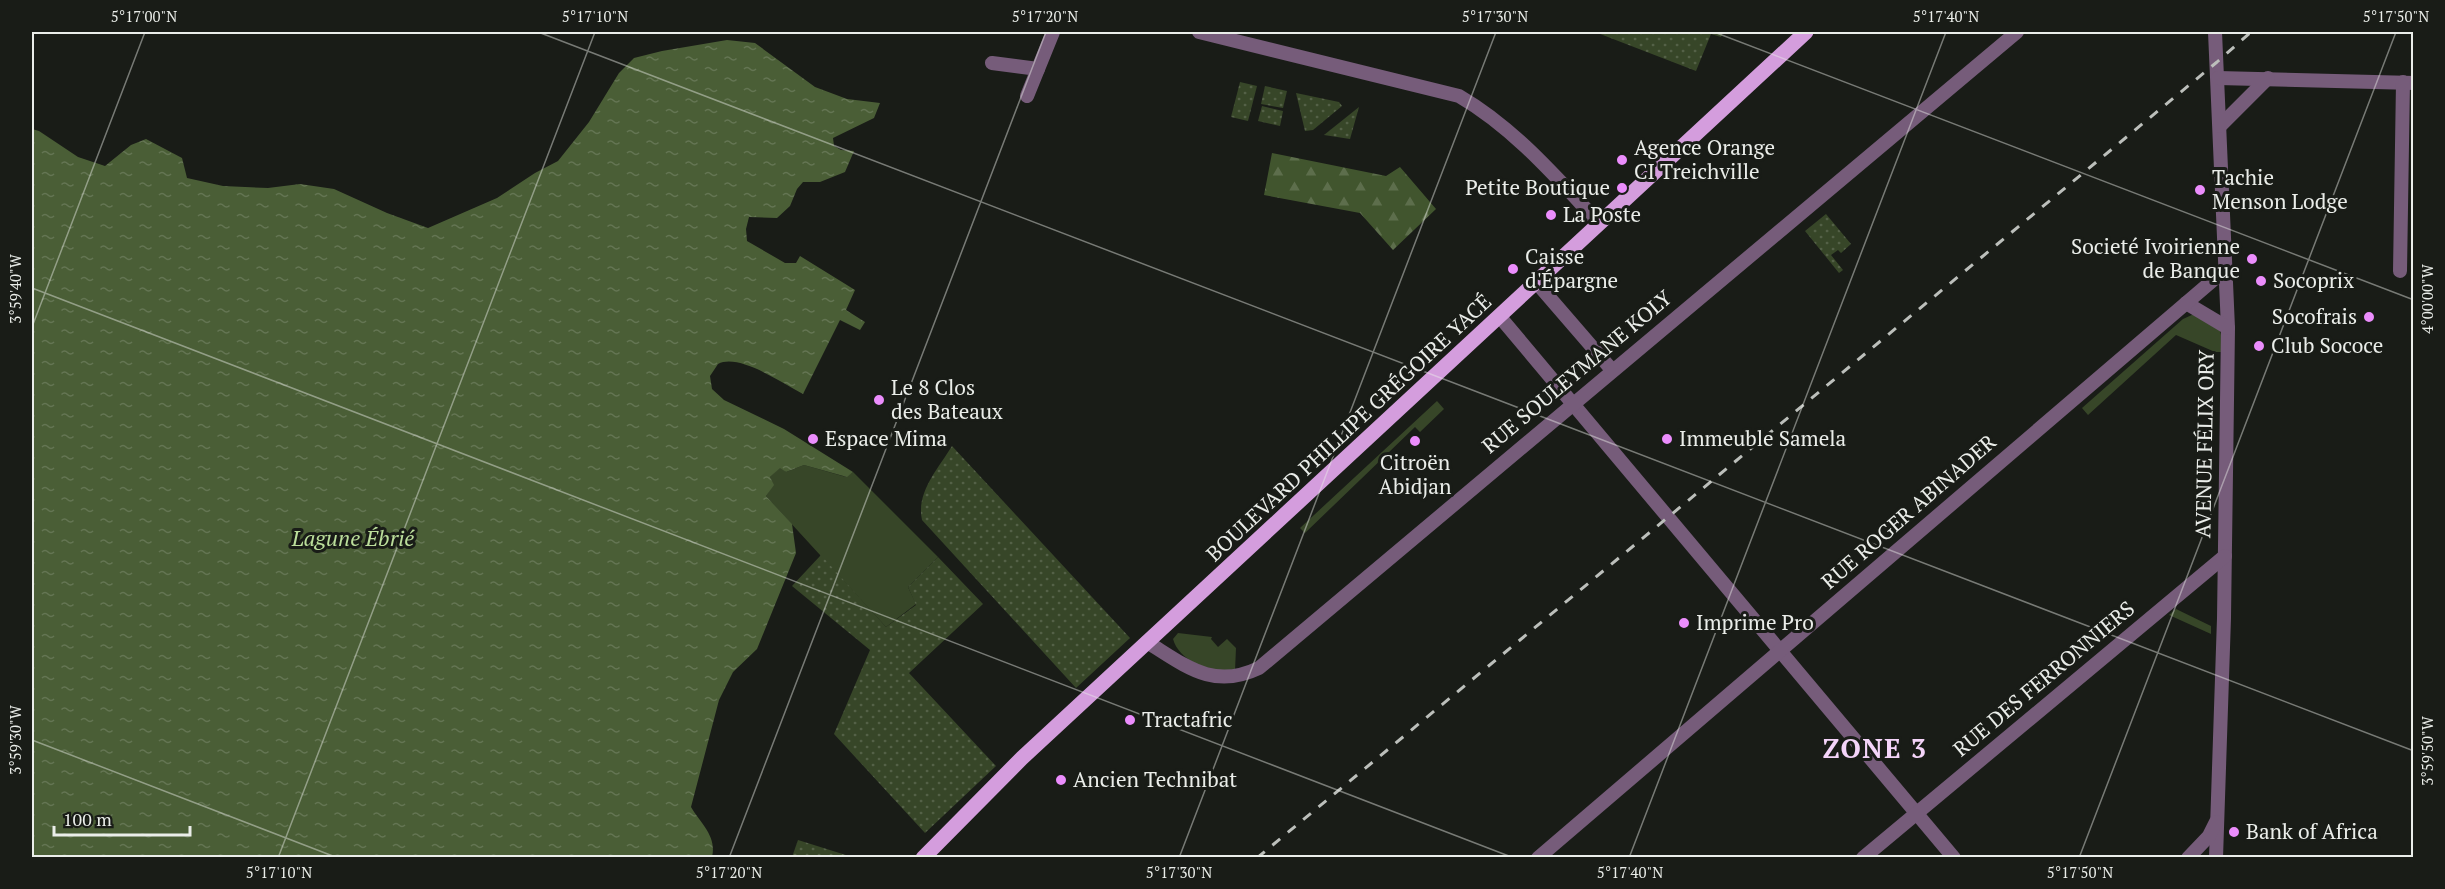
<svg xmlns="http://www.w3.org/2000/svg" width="2445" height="889" viewBox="0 0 2445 889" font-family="'PT Serif',serif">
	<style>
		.grass { fill: #374628 }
		.forest { fill: url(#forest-firs) }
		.park { fill: url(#park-dots) }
		.water { fill: url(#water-ripples) }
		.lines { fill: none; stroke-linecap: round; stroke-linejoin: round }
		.minor { stroke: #765c7a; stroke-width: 14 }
		.major { stroke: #d49ddd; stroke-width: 15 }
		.rail { stroke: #bcbfbb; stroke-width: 3; stroke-dasharray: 10 10; stroke-linecap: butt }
		.ticks { fill: none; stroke: #eaede9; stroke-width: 1.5; stroke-opacity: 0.45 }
		.poi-dot { fill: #eb8dfc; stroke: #191c17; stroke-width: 2 }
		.labels { text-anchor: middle; stroke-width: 6; stroke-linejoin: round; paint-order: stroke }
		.poi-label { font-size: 21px; fill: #eaede9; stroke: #191c17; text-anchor: start }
		.street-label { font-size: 21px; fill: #eaede9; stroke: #191c17 }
		.water-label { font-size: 22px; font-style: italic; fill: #bbde9b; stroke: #191c17 }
		.district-label { font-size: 27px; font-weight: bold; letter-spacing: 1.5px; fill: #f4d4f9; stroke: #191c17 }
		.neatline { fill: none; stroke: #eaede9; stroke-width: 2 }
		.ticks-label { font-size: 15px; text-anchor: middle; fill: #eaede9 }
	</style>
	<defs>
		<pattern id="forest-firs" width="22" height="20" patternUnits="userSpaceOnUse" patternTransform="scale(1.5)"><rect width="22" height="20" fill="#41552e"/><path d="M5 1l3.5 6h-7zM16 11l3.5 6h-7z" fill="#5d6e4c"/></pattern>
		<pattern id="park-dots" width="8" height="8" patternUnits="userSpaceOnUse" patternTransform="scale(1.5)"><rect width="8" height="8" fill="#374628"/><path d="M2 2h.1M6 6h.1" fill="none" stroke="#546147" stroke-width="1.8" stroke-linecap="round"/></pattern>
		<pattern id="water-ripples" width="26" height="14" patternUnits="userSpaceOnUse" patternTransform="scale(1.5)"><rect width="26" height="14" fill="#4a5e36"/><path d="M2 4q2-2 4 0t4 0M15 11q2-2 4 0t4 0" fill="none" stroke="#647553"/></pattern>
	</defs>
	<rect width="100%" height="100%" fill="#191c17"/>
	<g class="grass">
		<polygon points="2194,314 2219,326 2221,335 2221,352 2215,352 2176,335 2088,415 2082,408 2183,319"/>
		<polygon points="1437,401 1444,409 1420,432 1415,427 1305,533 1300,528"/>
		<polygon points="804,465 846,477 853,472 938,557 908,587 916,604 886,627 766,496 773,485 770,477 780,467 786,472"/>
		<polygon points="2176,609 2211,626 2211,634 2169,615"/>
		<path d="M1178,633L1212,637L1211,639L1218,647L1227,639L1236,648L1235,671C1213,673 1179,662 1173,639Z"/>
	</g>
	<polygon class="forest" points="1272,153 1386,176 1400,167 1436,209 1393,250 1360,213 1264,195"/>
	<g class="park">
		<polygon points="1595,32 1723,32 1721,37 1711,34 1696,71"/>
		<polygon points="1240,82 1257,86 1248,121 1231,117"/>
		<polygon points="1265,86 1287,91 1283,108 1261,104"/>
		<polygon points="1296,93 1339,102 1342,106 1313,130 1305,131"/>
		<polygon points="1262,106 1283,111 1280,126 1258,121"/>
		<polygon points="1359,107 1350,139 1324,135"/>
		<polygon points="1826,214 1851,244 1841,253 1838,250 1831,255 1843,270 1839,273 1805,231"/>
		<path d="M952,446L1130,638L1076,688L922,520C916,492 938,469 952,446Z"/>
		<polygon points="821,555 886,627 916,605 908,587 938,557 983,604 909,673 996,766 925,833 834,734 870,650 792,586"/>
		<polygon points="798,840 849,856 852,857 792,857"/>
	</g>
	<path class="water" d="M727,40L755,43L815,87L847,99L880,103L874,118L833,138L834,146L841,150L854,151L845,172L820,182H803L797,189L790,206L777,218L749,217L746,229L747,241L785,263H796L800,256L855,290L846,310L865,322L860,330L840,320L803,394C782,383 739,353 718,364L710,376L712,389L724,400L784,429L853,472L847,477L804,465L786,472L780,468L770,477L774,485L766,496L792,524L796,553L757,649L733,672L719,700L691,807C701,824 717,836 712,857H32V129L39,131L78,157L105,166L131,145L146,139L182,158L187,178L223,186L268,188L300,184L334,189L387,213L428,228L497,198L535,173L558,161L589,122L619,73L634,58L662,51Z"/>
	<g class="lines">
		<g class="minor">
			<path d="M1199,32L1459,96C1514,128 1556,177 1599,223"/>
			<polyline points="2215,32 2228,328 2224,618 2216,858"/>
			<polyline points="992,63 1038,69"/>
			<polyline points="2218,78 2414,83"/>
			<polyline points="1027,96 1053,32"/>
			<polyline points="2220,126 2268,78"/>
			<polyline points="2400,271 2403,82"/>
			<polyline points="1536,282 1612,370"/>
			<polyline points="2186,303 2228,328"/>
			<polyline points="1500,317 1954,858"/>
			<path d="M1147,642C1186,666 1213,690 1259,668L2017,32"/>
			<polyline points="1538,858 2226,269"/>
			<polyline points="1863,858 2225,556"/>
			<polyline points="2188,858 2209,836 2216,822"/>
		</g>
		<polyline class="major" points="923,858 1022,758 1806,32"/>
		<polyline class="rail" points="1257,858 2217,62 2251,32"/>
	</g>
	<path class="ticks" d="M538,32L2414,751M1714,32L2414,300M32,288L1514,858M32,327L145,32M32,740L338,858M278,858L595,32M729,858L1046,32M1179,858L1496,32M1629,858L1946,32M2079,858L2396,32"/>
	<g class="poi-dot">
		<circle cx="1622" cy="160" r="6"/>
		<circle cx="1622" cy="188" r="6"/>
		<circle cx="2200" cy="190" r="6"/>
		<circle cx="1551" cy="215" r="6"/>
		<circle cx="2252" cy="259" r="6"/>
		<circle cx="1513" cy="269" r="6"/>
		<circle cx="2261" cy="281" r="6"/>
		<circle cx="2369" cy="317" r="6"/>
		<circle cx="2259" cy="346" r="6"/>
		<circle cx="879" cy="400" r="6"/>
		<circle cx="813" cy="439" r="6"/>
		<circle cx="1667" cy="439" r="6"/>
		<circle cx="1415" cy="441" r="6"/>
		<circle cx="1684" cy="623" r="6"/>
		<circle cx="1130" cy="720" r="6"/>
		<circle cx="1061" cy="780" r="6"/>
		<circle cx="2234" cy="832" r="6"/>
	</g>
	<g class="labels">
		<g class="poi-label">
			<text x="1634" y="155">Agence Orange<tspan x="1634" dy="24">CI Treichville</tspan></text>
			<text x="2212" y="185">Tachie<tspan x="2212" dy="24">Menson Lodge</tspan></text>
			<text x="1610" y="195" text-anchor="end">Petite Boutique</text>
			<text x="1563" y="222">La Poste</text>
			<text x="2240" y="254" text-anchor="end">Societé Ivoirienne<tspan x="2240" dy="24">de Banque</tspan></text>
			<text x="1525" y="264">Caisse<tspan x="1525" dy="24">d'Épargne</tspan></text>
			<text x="2273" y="288">Socoprix</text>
			<text x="2357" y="324" text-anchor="end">Socofrais</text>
			<text x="2271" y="353">Club Sococe</text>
			<text x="891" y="395">Le 8 Clos<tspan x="891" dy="24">des Bateaux</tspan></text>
			<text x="825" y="446">Espace Mima</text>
			<text x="1679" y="446">Immeuble Samela</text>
			<text x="1415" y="470" text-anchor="middle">Citroën<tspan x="1415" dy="24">Abidjan</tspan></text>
			<text x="1696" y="630">Imprime Pro</text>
			<text x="1142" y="727">Tractafric</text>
			<text x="1073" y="787">Ancien Technibat</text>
			<text x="2246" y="839">Bank of Africa</text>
		</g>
		<g class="street-label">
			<text transform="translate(1577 372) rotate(-40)" y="7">RUE SOULEYMANE KOLY</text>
			<text transform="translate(1349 428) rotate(-43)" y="7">BOULEVARD PHILLIPE GRÉGOIRE YACÉ</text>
			<text transform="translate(2205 444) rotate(-89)" y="7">AVENUE FÉLIX ORY</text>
			<text transform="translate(1909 512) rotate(-41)" y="7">RUE ROGER ABINADER</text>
			<text transform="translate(2044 679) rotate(-40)" y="7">RUE DES FERRONNIERS</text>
		</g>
		<g class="water-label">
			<text x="353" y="546">Lagune Ébrié</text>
		</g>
		<g class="district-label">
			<text x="1875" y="758">ZONE 3</text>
		</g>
	</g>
	<rect width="2445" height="889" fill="none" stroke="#191c17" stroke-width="66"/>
	<path d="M54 826v9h136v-9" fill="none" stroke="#eaede9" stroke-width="3"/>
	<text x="63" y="826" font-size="18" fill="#eaede9" stroke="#191c17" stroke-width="4.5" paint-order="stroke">100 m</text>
	<rect x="33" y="33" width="2379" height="823" class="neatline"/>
	<g class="ticks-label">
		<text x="144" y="22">5°17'00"N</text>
		<text x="595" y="22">5°17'10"N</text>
		<text x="1045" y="22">5°17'20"N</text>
		<text x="1495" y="22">5°17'30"N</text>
		<text x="1946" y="22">5°17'40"N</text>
		<text x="2396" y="22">5°17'50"N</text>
		<text transform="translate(16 289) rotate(-90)" y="5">3°59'40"W</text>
		<text transform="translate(2428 299) rotate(-90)" y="5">4°00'00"W</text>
		<text transform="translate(16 740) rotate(-90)" y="5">3°59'30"W</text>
		<text transform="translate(2428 751) rotate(-90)" y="5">3°59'50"W</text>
		<text x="279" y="878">5°17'10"N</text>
		<text x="729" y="878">5°17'20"N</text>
		<text x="1179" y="878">5°17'30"N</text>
		<text x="1630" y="878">5°17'40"N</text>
		<text x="2080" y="878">5°17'50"N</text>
	</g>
</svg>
